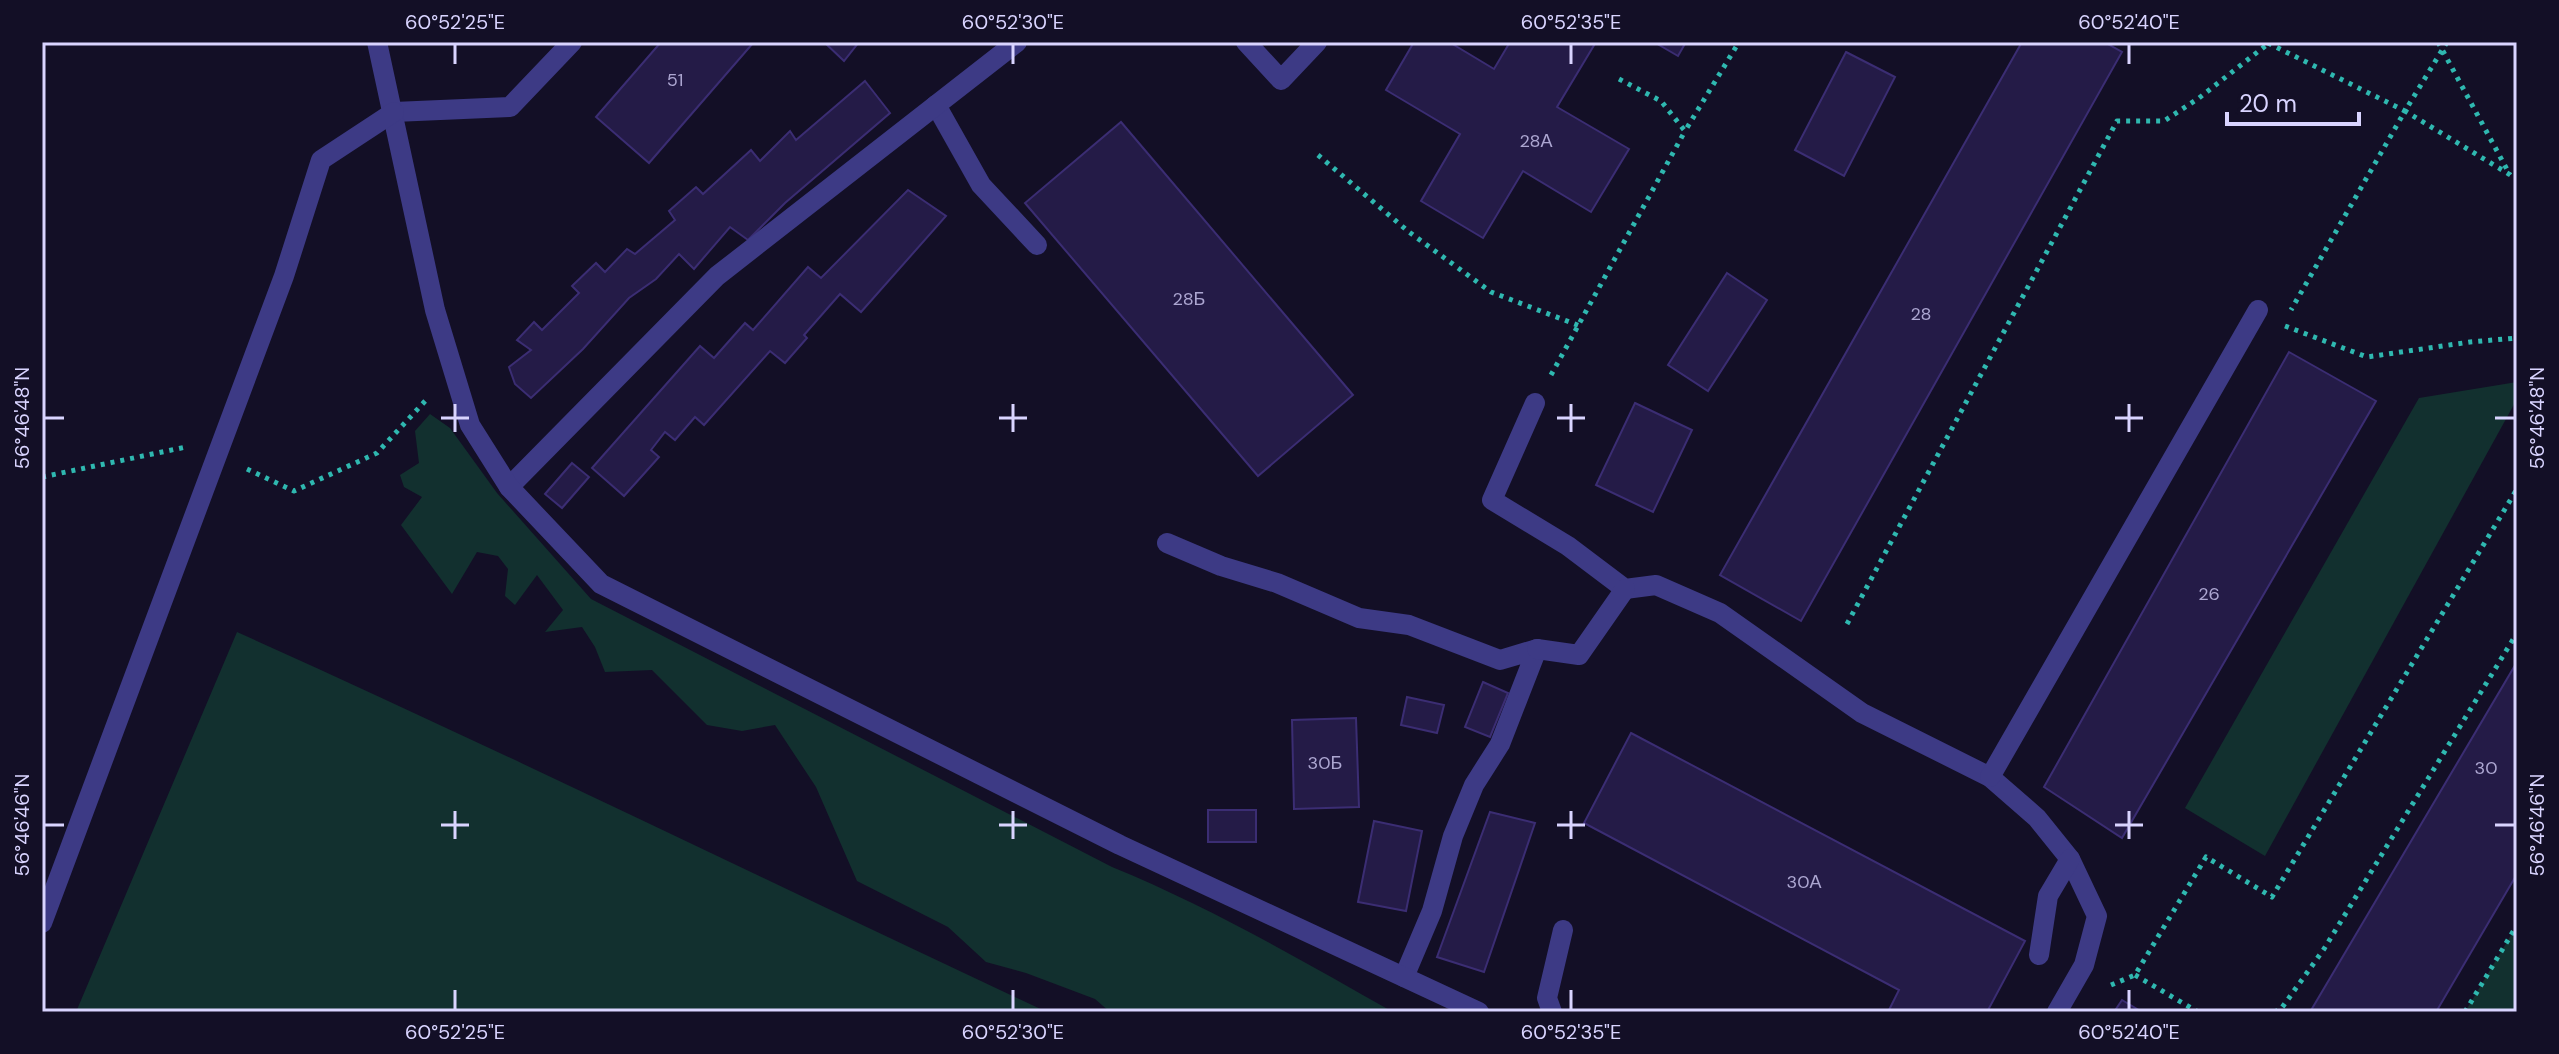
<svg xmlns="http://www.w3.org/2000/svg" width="2559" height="1054" viewBox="0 0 2559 1054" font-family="'DM Sans',sans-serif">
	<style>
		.green { fill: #12302f }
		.building { fill: #241b47; stroke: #3b2d73; stroke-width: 2 }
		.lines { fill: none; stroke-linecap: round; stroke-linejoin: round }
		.path { stroke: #2fb8b0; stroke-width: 5; stroke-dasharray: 4 6; stroke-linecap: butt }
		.service { stroke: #3d3a85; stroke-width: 20 }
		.minor { stroke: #3d3a85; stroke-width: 20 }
		.ticks { fill: none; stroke: #d9d4ff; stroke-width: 3 }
		.labels { text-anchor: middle; stroke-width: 6; stroke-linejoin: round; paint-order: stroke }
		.number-label { font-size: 18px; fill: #aca6d1 }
		.neatline { fill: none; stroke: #d9d4ff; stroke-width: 3 }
		.ticks-label { font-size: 20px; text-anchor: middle; fill: #d9d4ff }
	</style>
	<rect width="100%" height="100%" fill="#130f26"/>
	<g class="green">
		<polygon points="2517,382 2517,399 2265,856 2185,808 2419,398"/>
		<path d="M430,414L450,428L497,493L591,599L1112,867C1210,907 1301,960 1393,1012H1110L1095,999L1026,973L986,962L948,927L857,881L816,787L775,725L742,731L707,725L652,670L605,672L595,647L582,627L545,632L563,610L537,575L515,605L505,596L508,569L498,556L477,552L452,594L401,525L422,497L404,487L400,475L419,463L415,431Z"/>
		<path d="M237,632C509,754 777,886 1047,1012H76Z"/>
		<polygon points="2517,925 2517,1012 2465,1012"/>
	</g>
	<g class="building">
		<polygon points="661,42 754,42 649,163 596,117"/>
		<polygon points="824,42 859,42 844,61"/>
		<polygon points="1414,42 1449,42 1494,69 1510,42 1596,42 1557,107 1629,149 1591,212 1523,171 1483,238 1421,201 1460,134 1386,90"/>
		<polygon points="1654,42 1686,42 1678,56"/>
		<polygon points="2022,42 2104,42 2122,52 1801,621 1720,575"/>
		<polygon points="1846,52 1895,77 1844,176 1795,150"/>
		<polygon points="865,81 890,113 785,203 748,240 730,227 694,269 679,254 656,279 629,298 583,349 531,398 515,384 509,367 531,350 517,340 534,322 542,330 579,293 572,286 596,263 605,272 627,249 635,254 675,220 669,211 696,187 703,194 751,150 760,161 790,131 796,140"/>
		<polygon points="1121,122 1353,395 1258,476 1025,203"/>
		<polygon points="908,190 946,216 861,312 840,294 804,335 807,338 785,363 770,351 704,425 695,417 675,440 665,432 651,450 659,457 624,496 592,468 700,346 714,358 745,323 753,330 808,267 821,278"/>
		<polygon points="1727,273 1767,300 1708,391 1668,365"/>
		<polygon points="2289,352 2376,401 2122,838 2044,787"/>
		<polygon points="1635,403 1692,430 1653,512 1596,485"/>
		<polygon points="572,463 589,477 562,508 545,494"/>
		<polygon points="2517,662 2517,874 2436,1012 2310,1012"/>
		<polygon points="1483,682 1508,693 1490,737 1465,727"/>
		<polygon points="1407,697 1444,705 1437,733 1401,725"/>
		<polygon points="1356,718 1359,807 1294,809 1292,720"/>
		<polygon points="1631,733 2025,941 1987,1012 1888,1012 1899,990 1584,823"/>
		<rect x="1208" y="810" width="48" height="32"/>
		<polygon points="1490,812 1535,823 1484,972 1437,957"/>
		<polygon points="1374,821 1422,831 1406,911 1358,902"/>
		<polygon points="2122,1000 2142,1012 2114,1012"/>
	</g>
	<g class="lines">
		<g class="path">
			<polyline points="2438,42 2510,175"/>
			<polyline points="2447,42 2405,111 2517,179"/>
			<polyline points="2268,43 2405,111 2291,310"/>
			<polyline points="1619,79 1661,101 1685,131 1739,42"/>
			<polyline points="1318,155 1409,232 1491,292 1580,326"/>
			<polyline points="2285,326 2367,357 2470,342 2517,338"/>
			<polyline points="1551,375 1685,131"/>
			<polyline points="247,469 294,491 377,453 427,399"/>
			<polyline points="42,477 186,447"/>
			<polyline points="1847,624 2117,121 2164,121 2199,98 2269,43"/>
			<polyline points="2135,975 2198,1012"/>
			<polyline points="2111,985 2135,975 2206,857 2272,897 2517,489"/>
			<polyline points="2274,1012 2281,1009 2324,949 2517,633"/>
			<polyline points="2465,1012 2517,925"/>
		</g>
		<g class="service">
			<polyline points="1246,42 1281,80 1317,42"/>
			<polyline points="936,105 981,185 1037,245"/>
			<polyline points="394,112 510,107 572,42"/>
			<polyline points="1535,403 1492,500 1568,546 1625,589 1656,585 1720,613 1862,713 1990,777 2037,818 2070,859 2097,916 2084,965 2057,1012"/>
			<polyline points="509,487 717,276 1017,42"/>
			<polyline points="1167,543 1221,566 1277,583 1359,618 1409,625 1500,660 1537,649 1500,744 1474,785 1453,836 1432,911 1404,977"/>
			<polyline points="1537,649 1579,655 1625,589"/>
			<polyline points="1990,777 2258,310"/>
			<polyline points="2039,955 2048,896 2070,859"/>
			<polyline points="1552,1012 1547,998 1563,930"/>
		</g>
		<g class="minor">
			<polyline points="377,42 435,310 470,425 509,487 601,584 1120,845 1479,1012"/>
			<polyline points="42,923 284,276 321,160 394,112"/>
		</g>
	</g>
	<path class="ticks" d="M455,44V64M1013,44V64M1571,44V64M2129,44V64M455,404V432M1013,404V432M1571,404V432M2129,404V432M44,418H64M441,418H469M999,418H1027M1557,418H1585M2115,418H2143M2495,418H2515M455,811V839M1013,811V839M1571,811V839M2129,811V839M44,825H64M441,825H469M999,825H1027M1557,825H1585M2115,825H2143M2495,825H2515M455,990V1010M1013,990V1010M1571,990V1010M2129,990V1010"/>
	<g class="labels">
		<g class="number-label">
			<text x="675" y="86">51</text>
			<text x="1536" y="147">28А</text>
			<text x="1189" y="305">28Б</text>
			<text x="1921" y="320">28</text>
			<text x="2209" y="600">26</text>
			<text x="1325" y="769">30Б</text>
			<text x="2486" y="774">30</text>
			<text x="1804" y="888">30А</text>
		</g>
	</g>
	<rect width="2559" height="1054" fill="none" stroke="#130f26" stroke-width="88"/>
	<path d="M2227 112v12h132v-12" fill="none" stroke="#d9d4ff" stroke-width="4"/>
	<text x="2239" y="112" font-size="24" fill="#d9d4ff" stroke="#130f26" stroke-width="6" paint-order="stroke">20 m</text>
	<rect x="44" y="44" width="2471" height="966" class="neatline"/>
	<g class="ticks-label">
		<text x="455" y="29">60°52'25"E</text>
		<text x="1013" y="29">60°52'30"E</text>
		<text x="1571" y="29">60°52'35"E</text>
		<text x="2129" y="29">60°52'40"E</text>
		<text transform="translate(22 418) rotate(-90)" y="7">56°46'48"N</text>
		<text transform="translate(2537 418) rotate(-90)" y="7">56°46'48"N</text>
		<text transform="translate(22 825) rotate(-90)" y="7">56°46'46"N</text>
		<text transform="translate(2537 825) rotate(-90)" y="7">56°46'46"N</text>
		<text x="455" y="1039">60°52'25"E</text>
		<text x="1013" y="1039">60°52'30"E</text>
		<text x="1571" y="1039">60°52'35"E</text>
		<text x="2129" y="1039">60°52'40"E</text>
	</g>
</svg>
